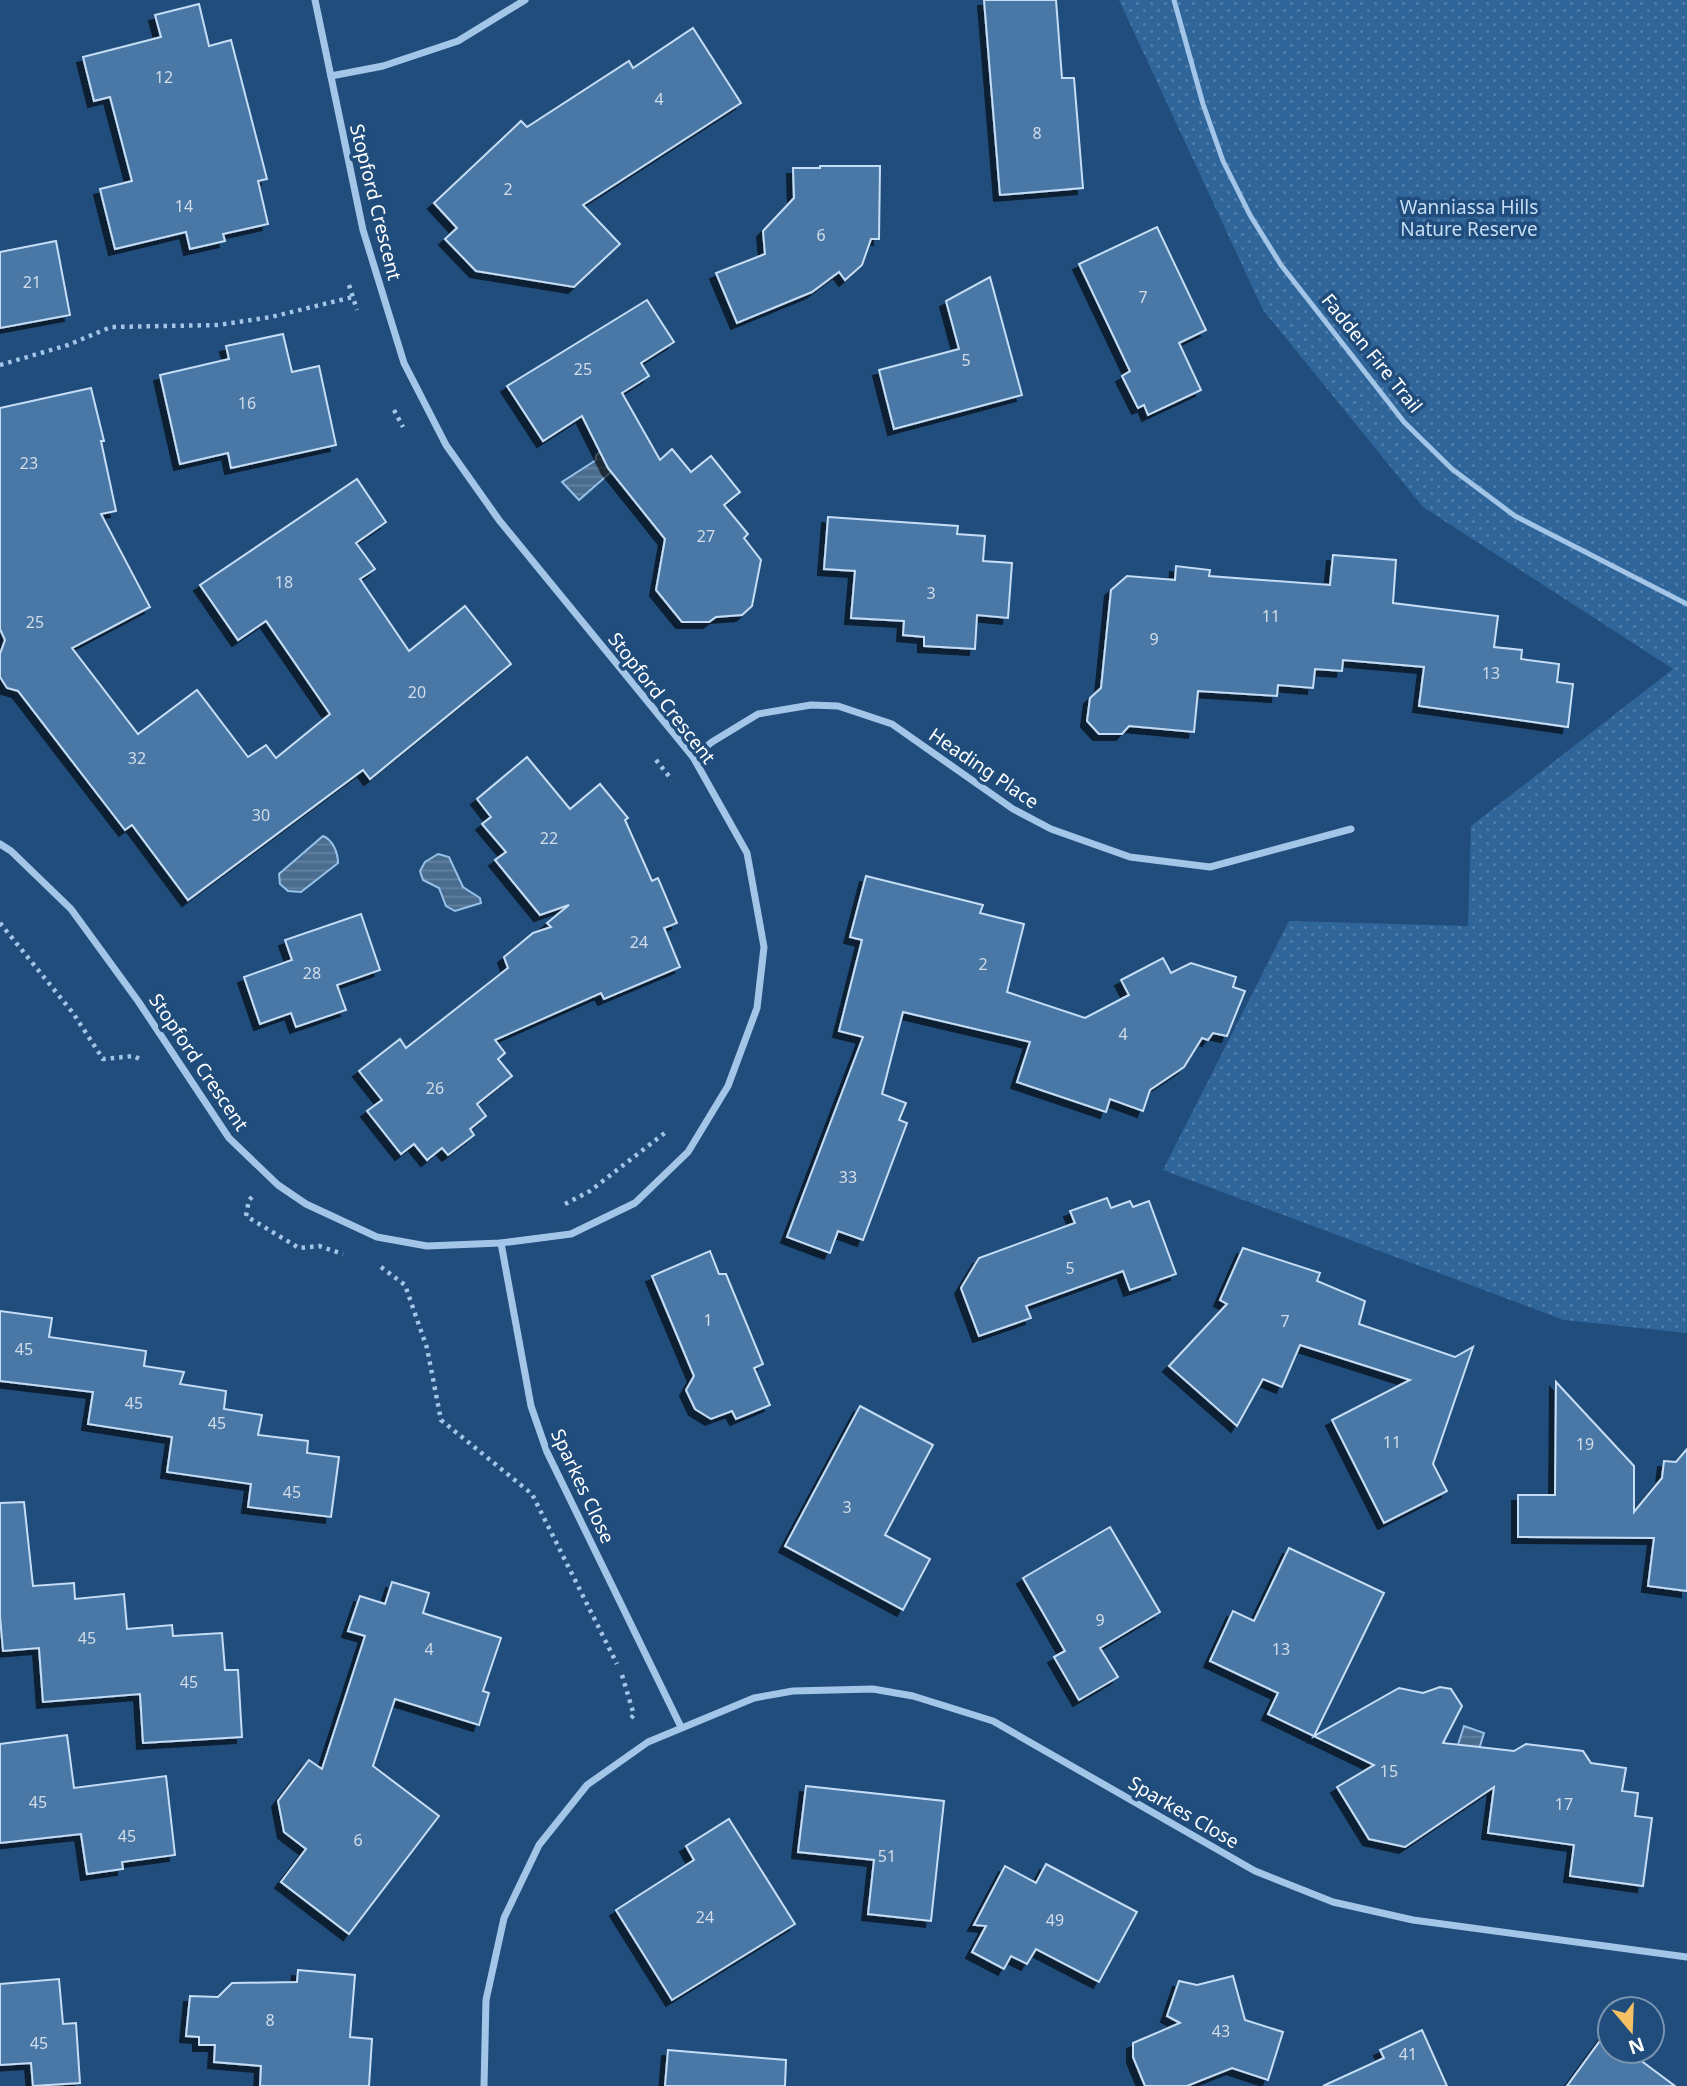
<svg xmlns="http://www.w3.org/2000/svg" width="1687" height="2086" viewBox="0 0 1687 2086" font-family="'Noto Sans',sans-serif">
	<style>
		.park { fill: url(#park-dots) }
		.water { fill: url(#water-rules); stroke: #96c1e8; stroke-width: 2 }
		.building { fill: #4977a6; stroke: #c6def5; stroke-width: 2; filter: url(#shadow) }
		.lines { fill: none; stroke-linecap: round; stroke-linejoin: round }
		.path { stroke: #a3c5e7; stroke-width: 4.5; stroke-dasharray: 3.5 5; stroke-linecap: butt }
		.service { stroke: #a3c5e7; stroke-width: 5 }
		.minor { stroke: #a3c5e7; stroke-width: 7 }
		.labels { text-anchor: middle; stroke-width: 7; stroke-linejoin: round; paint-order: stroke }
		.number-label { font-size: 16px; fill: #d2dde9 }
		.street-label { font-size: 19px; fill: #fff; stroke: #204d7c }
		.park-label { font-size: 19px; fill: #c6def5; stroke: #204d7c }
	</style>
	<defs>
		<pattern id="park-dots" width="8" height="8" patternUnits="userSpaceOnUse" patternTransform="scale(1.75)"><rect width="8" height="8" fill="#306599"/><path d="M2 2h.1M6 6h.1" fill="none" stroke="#4f7ca8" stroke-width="1.8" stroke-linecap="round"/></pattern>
		<pattern id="water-rules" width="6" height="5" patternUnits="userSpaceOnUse" patternTransform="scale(1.75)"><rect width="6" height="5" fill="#4a6c8f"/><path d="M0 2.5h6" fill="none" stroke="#6582a0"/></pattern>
		<filter id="shadow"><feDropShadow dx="-6" dy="6" stdDeviation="0" flood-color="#0009"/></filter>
	</defs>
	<rect width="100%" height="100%" fill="#204d7c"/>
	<polygon class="park" points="1119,0 1687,0 1687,1333 1564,1320 1163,1170 1289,921 1468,926 1471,826 1673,669 1423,507 1263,310"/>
	<g class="water">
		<polygon points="604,447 619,465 579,500 562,482 596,460 596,456"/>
		<path d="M323,836C333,840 338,853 338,863L301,892L288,891L280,884L279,874Z"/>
		<polygon points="438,854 449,857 463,887 480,898 481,903 455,911 446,906 439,888 423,880 420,871 425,862"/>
		<polygon points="1464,1726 1484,1733 1465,1794 1454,1757"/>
	</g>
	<g class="building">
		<polygon points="984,0 1056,0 1062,78 1074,78 1083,188 1000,195"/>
		<polygon points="199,4 209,46 231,40 267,179 258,181 268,224 223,234 225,241 190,249 186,232 115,249 100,189 132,181 110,97 94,101 83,57 161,37 155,15"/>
		<polygon points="693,28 741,103 583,205 620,244 574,287 476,271 445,239 457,228 434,203 521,121 527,127 629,61 633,68"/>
		<polygon points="820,166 880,166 879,239 871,239 862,265 845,280 839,272 812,292 737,323 716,273 765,254 763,231 794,198 793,168 820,168"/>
		<polygon points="1157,227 1206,330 1179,343 1201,390 1148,415 1144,405 1138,408 1122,376 1130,371 1079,264"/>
		<polygon points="56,241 70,315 0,328 0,252"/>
		<polygon points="990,277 1022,395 894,429 879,370 959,349 946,301"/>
		<polygon points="647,300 674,342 641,363 649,376 622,393 660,460 672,449 691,472 711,456 740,492 724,505 748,534 744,538 761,560 752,606 742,615 716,617 709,622 682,622 656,590 665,539 608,468 582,416 543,441 507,386"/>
		<polygon points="283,334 292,372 319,366 336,445 231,468 228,453 180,464 160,375 229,359 226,346"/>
		<polygon points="91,388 104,441 101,441 116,511 101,514 150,607 72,648 138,734 197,690 248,757 266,745 276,758 330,714 266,621 238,640 200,585 357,479 386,522 356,543 375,569 360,579 409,651 465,606 511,664 370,779 363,770 188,900 132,825 125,830 18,691 7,688 0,677 0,654 5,640 0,629 0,408"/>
		<polygon points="828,517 958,526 957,534 985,536 983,561 1012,563 1008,618 977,615 975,649 924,646 924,637 903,635 904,621 851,618 855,571 824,569"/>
		<polygon points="1333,555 1396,560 1393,603 1498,616 1494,647 1522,650 1521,659 1559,664 1557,682 1573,684 1568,727 1419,706 1424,667 1343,660 1342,671 1315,669 1313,688 1278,685 1277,696 1198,691 1194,732 1129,726 1122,734 1099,734 1087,721 1090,698 1101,688 1111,590 1127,576 1175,580 1176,566 1210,570 1209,576 1330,585"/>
		<polygon points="527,757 570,809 600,784 628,818 625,820 652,881 658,878 677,923 664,928 680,967 604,999 601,993 495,1040 505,1053 498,1059 512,1076 477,1104 486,1116 470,1129 474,1135 448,1155 442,1148 427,1160 414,1144 401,1154 367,1111 382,1100 359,1071 400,1039 406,1048 508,968 504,957 533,933 551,927 547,923 569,905 540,915 495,860 506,852 482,824 491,817 477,799"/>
		<polygon points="866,876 983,905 980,913 1024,924 1007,992 1085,1018 1129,995 1121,980 1163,958 1171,973 1191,963 1236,977 1233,987 1245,991 1227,1036 1213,1033 1208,1040 1202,1038 1184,1067 1150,1090 1143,1111 1110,1099 1106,1112 1017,1082 1030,1042 903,1012 882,1094 906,1103 899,1120 907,1123 863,1240 838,1231 830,1253 787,1237 863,1037 839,1031 862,940 850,937"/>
		<polygon points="361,914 380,970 337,985 346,1010 296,1027 291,1013 260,1024 244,977 292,960 285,940"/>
		<polygon points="1107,1198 1111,1208 1130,1201 1133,1207 1149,1201 1176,1274 1130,1290 1123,1271 1026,1306 1031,1318 979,1336 961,1288 979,1258 1075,1223 1070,1211"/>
		<polygon points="1243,1248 1320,1273 1317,1281 1365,1301 1359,1324 1455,1357 1473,1347 1433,1464 1447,1491 1384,1523 1332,1420 1410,1380 1300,1345 1282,1387 1263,1379 1237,1426 1169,1366 1227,1304 1220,1300"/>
		<polygon points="710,1251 719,1274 726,1274 763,1364 754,1368 770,1405 736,1419 732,1411 711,1419 695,1409 686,1390 694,1376 652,1276"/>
		<polygon points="0,1311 52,1318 49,1337 146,1351 144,1366 184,1372 180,1384 226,1391 224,1409 262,1415 258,1435 308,1441 307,1453 339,1457 331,1517 248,1507 251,1484 167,1472 172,1437 88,1424 93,1392 0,1381"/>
		<polygon points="1556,1382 1634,1466 1634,1512 1662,1478 1664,1461 1676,1462 1687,1449 1687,1591 1648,1586 1654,1538 1518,1537 1518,1495 1555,1495"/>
		<polygon points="860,1406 933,1445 885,1535 930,1559 903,1610 785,1546"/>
		<polygon points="24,1502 33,1586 74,1583 75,1599 124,1594 127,1629 172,1625 173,1636 222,1633 225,1670 238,1670 242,1737 143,1743 140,1694 43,1702 39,1648 3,1651 0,1616 0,1503"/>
		<polygon points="1110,1527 1160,1612 1100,1648 1118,1677 1079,1700 1054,1657 1065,1651 1023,1578"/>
		<polygon points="1289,1548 1384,1593 1314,1736 1399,1688 1423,1693 1440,1687 1451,1689 1462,1706 1443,1743 1514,1751 1526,1744 1583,1751 1591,1763 1626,1768 1622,1791 1638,1793 1635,1816 1652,1818 1643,1886 1570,1876 1574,1845 1488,1833 1494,1787 1405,1847 1369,1839 1337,1787 1374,1765 1268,1714 1278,1693 1210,1661 1233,1611 1254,1621"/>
		<polygon points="392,1582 429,1593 423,1613 501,1638 483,1691 489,1693 479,1725 395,1699 373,1766 439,1816 349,1934 281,1882 306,1849 284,1832 278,1801 309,1760 322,1769 365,1636 348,1631 360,1596 385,1604"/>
		<polygon points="67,1735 74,1788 166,1776 175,1855 122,1862 123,1869 87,1874 81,1834 0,1843 0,1744"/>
		<polygon points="806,1786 944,1801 931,1921 868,1914 874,1860 798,1852"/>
		<polygon points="729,1819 795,1924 672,2000 616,1910 694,1860 686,1846"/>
		<polygon points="1046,1864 1137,1912 1099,1982 1036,1949 1027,1964 1011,1956 1004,1969 972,1952 986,1926 974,1925 1005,1866 1036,1883"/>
		<polygon points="298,1970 355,1975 350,2037 372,2039 369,2086 260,2086 261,2066 214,2062 215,2045 199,2045 199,2037 186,2036 190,1996 218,1997 232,1983 297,1982"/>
		<polygon points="1233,1976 1245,2020 1283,2032 1268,2080 1232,2068 1187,2086 1145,2086 1133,2057 1133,2043 1180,2023 1167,2016 1179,1981 1197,1985"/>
		<polygon points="59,1979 63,2024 76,2023 80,2083 33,2086 31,2063 0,2065 0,1984"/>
		<polygon points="1422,2030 1447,2086 1323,2086 1384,2058 1380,2050"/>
		<polygon points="1605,2034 1610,2038 1610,2051 1628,2051 1675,2086 1567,2086"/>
		<polygon points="668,2050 786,2060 785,2086 665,2086"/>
	</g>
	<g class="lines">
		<g class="path">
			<polyline points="349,285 357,310"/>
			<polyline points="0,365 68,345 111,327 218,325 271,317 353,297"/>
			<polyline points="394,410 403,427"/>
			<polyline points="656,760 672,780"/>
			<polyline points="0,923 73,1013 103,1059 134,1056 143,1061"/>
			<polyline points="252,1197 249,1200 246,1216 299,1248 319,1246 343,1254"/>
			<polyline points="565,1204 590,1191 666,1132"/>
			<polyline points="381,1267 405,1285 427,1348 441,1420 532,1494 617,1664"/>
			<polyline points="622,1675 634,1715 630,1719"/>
		</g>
		<polyline class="service" points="1174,0 1203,104 1223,161 1250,215 1281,265 1404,422 1452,469 1515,516 1687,604"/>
		<g class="minor">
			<polyline points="331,76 383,66 458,41 525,0"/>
			<polyline points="693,757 712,742 758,714 811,705 838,706 892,724 1013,809 1051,829 1130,857 1210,867 1351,829"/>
			<polyline points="0,844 11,851 71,909 138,1001 229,1138 278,1185 306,1204 377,1237 427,1246 501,1243 571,1234 635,1203 688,1152 728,1086 757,1008 764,947 747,853 693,757 499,520 446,445 404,363 363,230 315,0"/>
			<polyline points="501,1243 531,1406 547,1452 681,1727"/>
			<polyline points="484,2086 486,2000 504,1918 539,1845 587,1785 648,1742 754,1698 793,1691 873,1689 913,1696 993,1721 1255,1871 1333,1902 1413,1920 1687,1957"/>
		</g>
	</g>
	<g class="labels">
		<g class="number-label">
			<text x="164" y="83">12</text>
			<text x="659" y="105">4</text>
			<text x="1037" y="139">8</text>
			<text x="508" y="195">2</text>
			<text x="184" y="212">14</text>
			<text x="821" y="241">6</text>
			<text x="32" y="288">21</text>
			<text x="1143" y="303">7</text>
			<text x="966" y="366">5</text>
			<text x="583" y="375">25</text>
			<text x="247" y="409">16</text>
			<text x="29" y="469">23</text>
			<text x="706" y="542">27</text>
			<text x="284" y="588">18</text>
			<text x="931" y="599">3</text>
			<text x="1271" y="622">11</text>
			<text x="35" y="628">25</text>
			<text x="1154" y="645">9</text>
			<text x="1491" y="679">13</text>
			<text x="417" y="698">20</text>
			<text x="137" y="764">32</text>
			<text x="261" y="821">30</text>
			<text x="549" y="844">22</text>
			<text x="639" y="948">24</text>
			<text x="983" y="970">2</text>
			<text x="312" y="979">28</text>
			<text x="1123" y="1040">4</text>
			<text x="435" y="1094">26</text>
			<text x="848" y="1183">33</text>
			<text x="1070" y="1274">5</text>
			<text x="708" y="1326">1</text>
			<text x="1285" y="1327">7</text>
			<text x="24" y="1355">45</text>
			<text x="134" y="1409">45</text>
			<text x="217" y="1429">45</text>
			<text x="1392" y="1448">11</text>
			<text x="1585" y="1450">19</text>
			<text x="292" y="1498">45</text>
			<text x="847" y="1513">3</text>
			<text x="1100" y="1626">9</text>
			<text x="87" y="1644">45</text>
			<text x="429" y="1655">4</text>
			<text x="1281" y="1655">13</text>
			<text x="189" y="1688">45</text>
			<text x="1389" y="1777">15</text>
			<text x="38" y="1808">45</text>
			<text x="1564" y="1810">17</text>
			<text x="127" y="1842">45</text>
			<text x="358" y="1846">6</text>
			<text x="887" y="1862">51</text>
			<text x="705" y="1923">24</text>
			<text x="1055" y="1926">49</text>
			<text x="270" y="2026">8</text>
			<text x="1221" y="2037">43</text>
			<text x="39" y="2049">45</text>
			<text x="1408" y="2060">41</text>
		</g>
		<g class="street-label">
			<text transform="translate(376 202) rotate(76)" y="7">Stopford Crescent</text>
			<text transform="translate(1372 353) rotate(51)" y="7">Fadden Fire Trail</text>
			<text transform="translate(662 698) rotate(52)" y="7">Stopford Crescent</text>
			<text transform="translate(984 768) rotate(34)" y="7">Heading Place</text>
			<text transform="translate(199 1062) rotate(56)" y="7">Stopford Crescent</text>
			<text transform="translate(583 1486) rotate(65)" y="7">Sparkes Close</text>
			<text transform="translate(1184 1812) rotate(30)" y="7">Sparkes Close</text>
		</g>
		<g class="park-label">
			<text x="1469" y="214">Wanniassa Hills<tspan x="1469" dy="22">Nature Reserve</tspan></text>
		</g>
	</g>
	<g transform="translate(1631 2030) rotate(161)"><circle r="33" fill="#204d7c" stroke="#7994b0" stroke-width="2"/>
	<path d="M0-5L12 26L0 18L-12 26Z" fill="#f4c264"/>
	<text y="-10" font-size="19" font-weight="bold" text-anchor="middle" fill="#ffffff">N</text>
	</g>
</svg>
